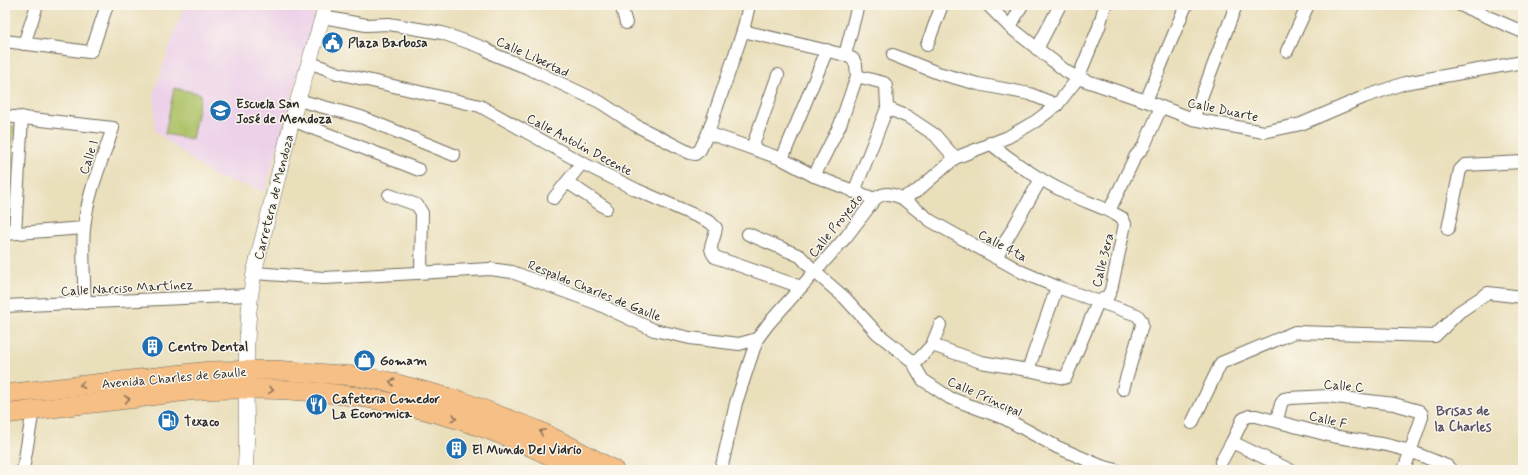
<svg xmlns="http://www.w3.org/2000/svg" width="1528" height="475" viewBox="0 0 1528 475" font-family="Mynerve,sans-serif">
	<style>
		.built { fill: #edd1e9 }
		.park { fill: url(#park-dots); stroke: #6c7649 }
		.garden { fill: #adc267; stroke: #6c7649 }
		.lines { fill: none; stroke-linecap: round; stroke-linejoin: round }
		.minor-casing { stroke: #6e6a5d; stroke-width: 14 }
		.tertiary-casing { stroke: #6e6a5d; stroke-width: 16 }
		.primary-casing { stroke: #6e6a5d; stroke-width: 20 }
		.minor { stroke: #fff; stroke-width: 12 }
		.tertiary { stroke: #fff; stroke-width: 15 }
		.primary { stroke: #f5bf86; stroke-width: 19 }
		.oneway { stroke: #907558 }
		.labels { text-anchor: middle; stroke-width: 3; stroke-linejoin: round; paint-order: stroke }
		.poi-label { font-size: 13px; font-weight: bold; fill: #2b2b2b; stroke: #fbf7ec; text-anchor: start }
		.street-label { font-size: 13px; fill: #2b2b2b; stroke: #fbf7ec }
		.neighbourhood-label { font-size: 14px; font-weight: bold; fill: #575268; stroke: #fbf7ec }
	</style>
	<defs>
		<pattern id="park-dots" width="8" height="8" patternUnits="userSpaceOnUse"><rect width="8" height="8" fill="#adc267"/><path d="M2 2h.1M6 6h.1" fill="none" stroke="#8d9e55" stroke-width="1.8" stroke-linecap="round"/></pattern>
	</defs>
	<rect width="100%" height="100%" fill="#fbf7ec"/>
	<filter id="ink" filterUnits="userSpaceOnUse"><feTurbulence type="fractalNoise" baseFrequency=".025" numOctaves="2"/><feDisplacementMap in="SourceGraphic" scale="8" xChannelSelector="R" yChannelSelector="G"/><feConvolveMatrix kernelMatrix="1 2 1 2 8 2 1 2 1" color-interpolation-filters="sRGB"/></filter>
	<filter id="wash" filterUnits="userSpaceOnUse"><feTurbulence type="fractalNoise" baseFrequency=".012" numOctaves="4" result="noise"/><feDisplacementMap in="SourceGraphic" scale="16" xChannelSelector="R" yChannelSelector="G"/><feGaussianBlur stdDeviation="0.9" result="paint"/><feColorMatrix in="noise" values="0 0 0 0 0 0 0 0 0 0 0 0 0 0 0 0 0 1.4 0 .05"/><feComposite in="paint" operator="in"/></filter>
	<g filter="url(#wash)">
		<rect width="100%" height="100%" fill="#eadfbb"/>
		<polygon class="built" points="184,5 317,5 265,191 213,176 155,131 154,92"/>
		<polygon class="park" points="5,125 14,126 9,228 5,228"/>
		<polygon class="garden" points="174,88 201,94 192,139 165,134"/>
	</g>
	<g filter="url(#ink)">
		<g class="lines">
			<defs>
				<g id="minor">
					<polyline points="621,5 626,23"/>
					<polyline points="988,5 1010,27 1067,72 1078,78 1146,101 1193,119 1264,132 1301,124 1364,97 1405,83 1523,62"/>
					<polyline points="1460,5 1523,32"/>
					<polyline points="323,17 366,25 389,24 442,33 484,48 495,55 528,68 600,102 635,125 690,153 695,154 700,150 708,133 743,31 749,5"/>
					<polyline points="1010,27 1022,5"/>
					<polyline points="743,31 845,55"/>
					<polyline points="5,41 89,52 92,50 107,5"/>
					<polyline points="24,44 37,5"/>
					<polyline points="927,45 942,5"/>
					<polyline points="1037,49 1060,5"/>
					<polyline points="1287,51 1308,5"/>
					<polyline points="893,55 938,73 978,84 1030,94 1057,105"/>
					<path d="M309,62L337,73L480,106L582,163L637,190L710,222L716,228C715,241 706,246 715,257L801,287"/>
					<polyline points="857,76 856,65 853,59 845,55 858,5"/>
					<polyline points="298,100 361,117 454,155"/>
					<polyline points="1146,101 1186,5"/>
					<polyline points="887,108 908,117 935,135 955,158"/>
					<path d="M5,116L113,128C102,161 87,194 84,229C82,253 84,278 85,303"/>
					<polyline points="1193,119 1236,5"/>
					<polyline points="292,120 419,170"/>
					<polyline points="708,133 782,159 814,176 875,199"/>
					<path d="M990,143C1014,163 1041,181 1069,194C1082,200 1096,205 1109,211"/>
					<polyline points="752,148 778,75"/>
					<polyline points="782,159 827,50"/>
					<polyline points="814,176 840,125 857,76 884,83 886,85 887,108 854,192"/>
					<polyline points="567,182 606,208"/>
					<polyline points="389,195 417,205 422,213 421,272"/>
					<polyline points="554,198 582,163"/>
					<polyline points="902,198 931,221 1022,272 1057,287 1137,315 1141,320 1142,325 1123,389"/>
					<polyline points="1448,229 1460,170 1465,165 1523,162"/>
					<polyline points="15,233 22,117"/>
					<polyline points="5,234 84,228"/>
					<polyline points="748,234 800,256 816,273 845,298 877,333 911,360 923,380 950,398 1006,419 1057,447 1101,466 1116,470"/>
					<polyline points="996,258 1041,179"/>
					<polyline points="254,273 324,278 490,269 512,272 596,303 654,330 690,338 739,344 757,339"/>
					<polyline points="5,306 250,295"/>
					<polyline points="932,345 940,325"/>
					<polyline points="911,360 918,360 932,345 981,362 1028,370 1064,378 1066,377 1098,302 1108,296 1111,290 1125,224 1122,218 1109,211 1135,157 1144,146 1161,107"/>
					<polyline points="1028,370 1057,287"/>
					<polyline points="1277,420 1281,404 1284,399 1290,398 1327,396 1394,404 1419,411 1422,414 1422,417 1404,470"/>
					<polyline points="1192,423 1221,363 1295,332 1435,336 1459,312 1488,293 1523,297"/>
					<polyline points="1232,442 1290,470"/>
					<polyline points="1221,462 1232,442 1243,419 1249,416 1256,416 1332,436 1387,445 1410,451 1447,466 1451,470"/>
					<polyline points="23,470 33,410"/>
					<path d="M721,470L736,403L757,339L769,323L846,237L875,199C884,191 892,194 902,198L917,191L955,158L1008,137L1036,121L1057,105L1078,78L1099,27L1105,5"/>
				</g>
				<path id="tertiary" d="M245,470C248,443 246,417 246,390C246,351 247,311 254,273L292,120L326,5"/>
				<g id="primary">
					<polyline points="5,394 210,371 275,370 355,376 386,381 461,401 537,430 573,448 614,470"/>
					<path d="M5,414C49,408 93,403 137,398C159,395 181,391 203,390C335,384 460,405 577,470"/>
				</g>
			</defs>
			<use href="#minor" class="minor-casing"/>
			<use href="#tertiary" class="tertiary-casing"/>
			<use href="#primary" class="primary-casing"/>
			<use href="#minor" class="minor"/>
			<use href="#tertiary" class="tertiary"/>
			<use href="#primary" class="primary"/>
		</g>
		<defs><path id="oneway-chevron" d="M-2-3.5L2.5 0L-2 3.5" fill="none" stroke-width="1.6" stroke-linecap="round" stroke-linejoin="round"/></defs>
		<g class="oneway">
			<use href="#oneway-chevron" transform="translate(392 382) rotate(-167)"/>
			<use href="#oneway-chevron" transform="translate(82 385) rotate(174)"/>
			<use href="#oneway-chevron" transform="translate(271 390) rotate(2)"/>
			<use href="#oneway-chevron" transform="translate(127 399) rotate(-7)"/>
			<use href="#oneway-chevron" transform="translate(454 418) rotate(17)"/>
			<use href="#oneway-chevron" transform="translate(542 432) rotate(-154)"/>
		</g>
	</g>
	<defs>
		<symbol id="civic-disc" viewBox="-11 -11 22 22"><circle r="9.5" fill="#1f6fb2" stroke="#fbf7ec"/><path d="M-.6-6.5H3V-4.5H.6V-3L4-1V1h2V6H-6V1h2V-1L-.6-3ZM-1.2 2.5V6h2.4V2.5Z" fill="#fff"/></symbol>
		<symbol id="school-disc" viewBox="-11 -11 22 22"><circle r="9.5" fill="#1f6fb2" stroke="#fbf7ec"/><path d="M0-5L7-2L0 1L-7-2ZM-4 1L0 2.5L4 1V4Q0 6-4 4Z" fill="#fff"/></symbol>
		<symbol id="building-disc" viewBox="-11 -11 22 22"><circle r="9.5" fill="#1f6fb2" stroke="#fbf7ec"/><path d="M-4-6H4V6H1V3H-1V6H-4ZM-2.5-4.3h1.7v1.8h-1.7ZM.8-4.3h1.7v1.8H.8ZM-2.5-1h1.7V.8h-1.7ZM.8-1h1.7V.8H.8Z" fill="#fff"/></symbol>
		<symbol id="shop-disc" viewBox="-11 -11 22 22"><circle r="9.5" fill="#1f6fb2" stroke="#fbf7ec"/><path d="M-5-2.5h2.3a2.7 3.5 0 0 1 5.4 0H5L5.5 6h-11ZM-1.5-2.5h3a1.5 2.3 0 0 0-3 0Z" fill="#fff"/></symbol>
		<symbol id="restaurant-disc" viewBox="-11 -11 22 22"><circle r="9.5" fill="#1f6fb2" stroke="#fbf7ec"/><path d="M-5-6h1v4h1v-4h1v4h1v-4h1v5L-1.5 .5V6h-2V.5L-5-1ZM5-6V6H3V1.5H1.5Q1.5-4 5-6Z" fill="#fff"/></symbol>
		<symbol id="fuel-disc" viewBox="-11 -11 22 22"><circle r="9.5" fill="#1f6fb2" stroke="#fbf7ec"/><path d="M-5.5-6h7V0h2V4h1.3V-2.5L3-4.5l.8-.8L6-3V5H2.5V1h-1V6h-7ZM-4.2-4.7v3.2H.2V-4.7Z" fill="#fff"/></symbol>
	</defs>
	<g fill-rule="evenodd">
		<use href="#civic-disc" x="320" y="30" width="25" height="25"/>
		<use href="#school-disc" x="208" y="98" width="25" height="25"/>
		<use href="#building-disc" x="140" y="334" width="25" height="25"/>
		<use href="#shop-disc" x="352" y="348" width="25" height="25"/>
		<use href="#restaurant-disc" x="304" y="392" width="25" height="25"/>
		<use href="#fuel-disc" x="156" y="408" width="25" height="25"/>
		<use href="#building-disc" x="444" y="436" width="25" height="25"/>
	</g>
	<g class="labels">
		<g class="poi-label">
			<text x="348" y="47">Plaza Barbosa</text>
			<text x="236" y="108">Escuela San<tspan x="236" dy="15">José de Mendoza</tspan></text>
			<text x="168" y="351">Centro Dental</text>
			<text x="380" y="365">Gomam</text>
			<text x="332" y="403">Cafeteria Comedor<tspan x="332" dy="15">La Economica</tspan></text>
			<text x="184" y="426">Texaco</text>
			<text x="472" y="454">El Mundo Del Vidrio</text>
		</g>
		<g class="street-label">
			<text transform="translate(533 56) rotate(25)" y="5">Calle Libertad</text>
			<text transform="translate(1223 109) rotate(12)" y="5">Calle Duarte</text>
			<text transform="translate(580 144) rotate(28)" y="5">Calle Antolin Decente</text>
			<text transform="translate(88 157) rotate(-72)" y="5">Calle I</text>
			<text transform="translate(273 197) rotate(-76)" y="5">Carretera de Mendoza</text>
			<text transform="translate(835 225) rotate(-51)" y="5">Calle Proyecto</text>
			<text transform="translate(1003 245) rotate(28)" y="5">Calle 4ta</text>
			<text transform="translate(1102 260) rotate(-76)" y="5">Calle 3era</text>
			<text transform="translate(127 287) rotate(-3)" y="5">Calle Narciso Martínez</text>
			<text transform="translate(595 290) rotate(22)" y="5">Respaldo Charles de Gaulle</text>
			<text transform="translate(174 377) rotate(-5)" y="5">Avenida Charles de Gaulle</text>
			<text transform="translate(1344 385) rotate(5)" y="5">Calle C</text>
			<text transform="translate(985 396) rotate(24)" y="5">Calle Principal</text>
			<text transform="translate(1328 419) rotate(14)" y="5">Calle F</text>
		</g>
		<g class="neighbourhood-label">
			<text x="1463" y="415">Brisas de<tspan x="1463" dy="16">la Charles</tspan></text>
		</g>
	</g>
	<rect width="1528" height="475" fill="none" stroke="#fbf7ec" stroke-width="20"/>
</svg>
